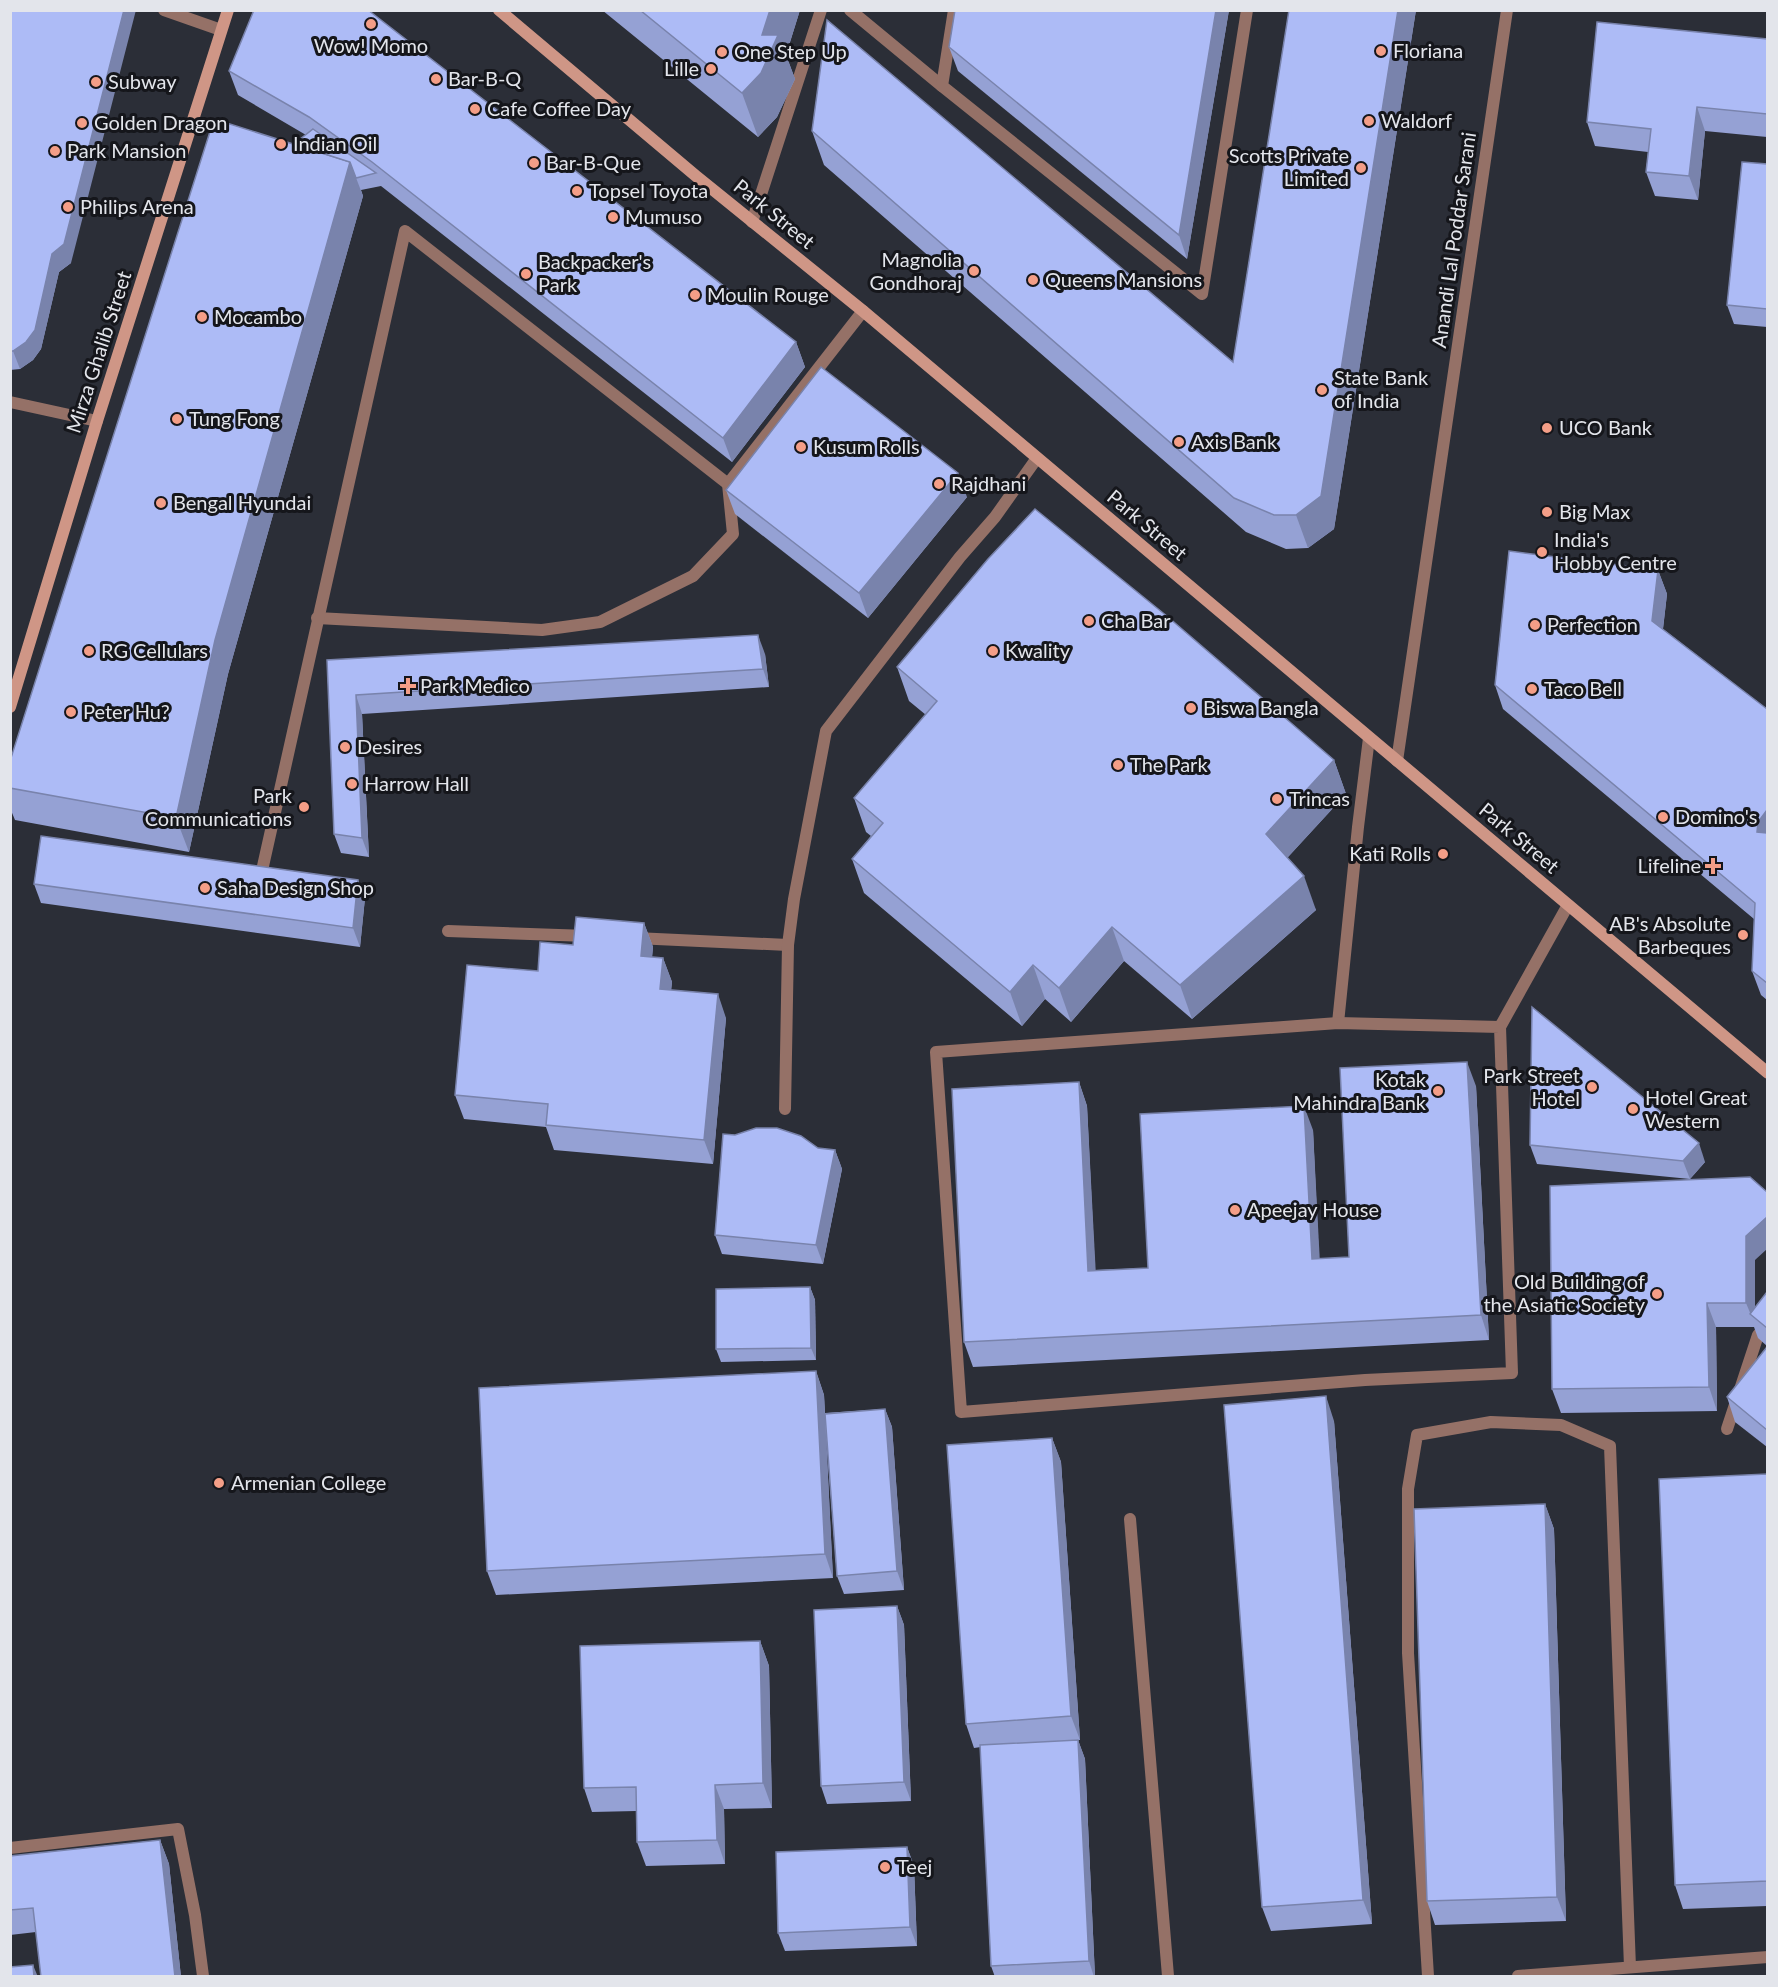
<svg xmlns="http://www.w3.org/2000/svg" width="1778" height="1987" viewBox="0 0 1778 1987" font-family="Lato,sans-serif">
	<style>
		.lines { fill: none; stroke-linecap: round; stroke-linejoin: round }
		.service { stroke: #957167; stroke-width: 12 }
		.minor { stroke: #957167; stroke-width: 12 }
		.tertiary { stroke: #957167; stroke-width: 12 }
		.secondary { stroke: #cf9686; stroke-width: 12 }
		.wall { fill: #95a1d4 }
		.shaded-wall { fill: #7983ac }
		.building { fill: #adbbf6; stroke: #7983ac; stroke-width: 1.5 }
		.poi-dot { fill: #f49e87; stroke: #15161b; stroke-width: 2 }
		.labels { text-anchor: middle; stroke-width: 6; stroke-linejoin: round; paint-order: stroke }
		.poi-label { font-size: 20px; fill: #e3e5eb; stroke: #15161b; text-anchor: start }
		.street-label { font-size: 20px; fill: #e3e5eb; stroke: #15161b }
	</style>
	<rect width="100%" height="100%" fill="#2b2e37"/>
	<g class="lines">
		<g class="service">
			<polyline points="164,10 221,30"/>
			<polyline points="850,10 942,86"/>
			<polyline points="954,10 942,86 1202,294 1247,10"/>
			<polyline points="752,222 821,10"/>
			<polyline points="317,618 542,630 600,622 693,576 733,534 728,484 863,311"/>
			<polyline points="261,875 405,231 728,484"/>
			<polyline points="448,931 588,936"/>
			<polyline points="635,938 788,945"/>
			<polyline points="1338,1023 1358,827 1369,738"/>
			<polyline points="1500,1027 1512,1373 1365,1380 961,1412 936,1052 1338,1023 1500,1027 1568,905"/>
			<polyline points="785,1109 788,945 794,899 826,731 960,557 995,517 1037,458"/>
			<polyline points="1727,1429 1758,1335 1768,1323"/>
			<polyline points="1130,1519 1168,1976"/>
			<polyline points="1428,1976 1408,1653 1408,1489 1417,1435 1491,1422 1561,1425 1610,1446 1630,1967"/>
		</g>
		<polyline class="minor" points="10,1848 178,1829 195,1915 203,1976"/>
		<g class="tertiary">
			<polyline points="10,402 97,421"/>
			<polyline points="1397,761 1507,10"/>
			<polyline points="1518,1976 1768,1957"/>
		</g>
		<g class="secondary">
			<polyline points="499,10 696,176 863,311 1768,1073"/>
			<polyline points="10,707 97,421 228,10"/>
		</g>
	</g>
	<g class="wall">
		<polygon points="10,10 71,263 59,272 41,349 33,360 20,369 10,370"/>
		<polygon points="602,10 800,10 786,55 795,79 777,117 758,137"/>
		<polygon points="1229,10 1187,259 958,71 949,47"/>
		<polygon points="1289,10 1416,10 1334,529 1308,548 1286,549 1246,532 824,165 812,131 1233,362"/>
		<polygon points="1767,39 1767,137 1705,131 1698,200 1655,196 1646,172 1648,152 1595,146 1587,122"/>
		<polygon points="229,71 796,342 805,367 732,462 381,186 361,190 363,196 228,674 189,852 15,820 10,808 10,761 294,144 306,135 238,95"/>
		<polygon points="1767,164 1767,327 1734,324 1727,305"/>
		<polygon points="726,490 967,497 868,618 735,514"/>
		<polygon points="1658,570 1667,594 1663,629 1767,709 1767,1000 1761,995 1752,971 1754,919 1503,709 1495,685"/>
		<polygon points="765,654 769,687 362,714 369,857 341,853 334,834 327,660"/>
		<polygon points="897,667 1334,760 1346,794 1287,858 1316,910 1192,1019 1124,961 1071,1022 1045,999 1022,1026 864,893 852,859 871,836 866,832 854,798 926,715 909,701"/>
		<polygon points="358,880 365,898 360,947 41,903 34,884"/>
		<polygon points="644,923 653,947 652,957 663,958 672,982 671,990 726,1018 713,1164 554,1150 546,1127 464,1119 455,1095 538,971 573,945"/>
		<polygon points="1079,1082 1087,1106 1095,1270 1148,1268 1313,1130 1319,1259 1349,1257 1476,1086 1489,1340 973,1367 964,1342"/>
		<polygon points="1530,1145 1705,1162 1690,1179 1537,1164"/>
		<polygon points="818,1148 835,1150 842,1169 823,1264 722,1254 715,1235"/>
		<polygon points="1755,1260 1755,1308 1767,1292 1767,1346 1758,1338 1754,1327 1716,1327 1717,1411 1561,1413 1552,1389"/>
		<polygon points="810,1287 815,1300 816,1360 721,1362 716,1349"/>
		<polygon points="1767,1347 1767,1447 1735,1422 1727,1397"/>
		<polygon points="816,1371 824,1395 825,1413 885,1409 892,1427 904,1590 844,1594 837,1576 826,1436 833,1578 496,1595 487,1571"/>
		<polygon points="1334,1421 1372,1924 1271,1931 1262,1907"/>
		<polygon points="1052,1438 1061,1462 1080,1740 1078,1740 1085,1759 1095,1977 995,1977 991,1966 981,1747 974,1748 966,1724"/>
		<polygon points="1767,1474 1767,1906 1683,1909 1675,1885"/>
		<polygon points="1545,1504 1554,1529 1566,1921 1435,1925 1427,1901"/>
		<polygon points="897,1606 904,1625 911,1801 827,1804 821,1786"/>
		<polygon points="760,1641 769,1666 772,1808 724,1809 725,1864 646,1866 637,1842 636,1811 592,1812 584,1788"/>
		<polygon points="160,1840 169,1864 181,1977 41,1977 36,1932 10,1935 10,1856"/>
		<polygon points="907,1847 914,1866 917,1946 785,1951 778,1933"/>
	</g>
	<g class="shaded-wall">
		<polygon points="124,10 136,10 71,263 59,272 41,349 33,360 20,369 13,351 52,254"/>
		<polygon points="770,10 800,10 786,55 795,79 777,117 758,137 742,93"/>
		<polygon points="1216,10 1229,10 1187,259 1179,235"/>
		<polygon points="1398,10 1416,10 1334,529 1308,548 1296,515"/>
		<polygon points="1697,107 1705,131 1698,200 1689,176"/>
		<polygon points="350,162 363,196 228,674 189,852 176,818 215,640"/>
		<polygon points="796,342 805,367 732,462 723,438"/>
		<polygon points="958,473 967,497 868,618 859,593"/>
		<polygon points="1658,570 1667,594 1661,645 1652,621"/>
		<polygon points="758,635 765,654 769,687 763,669"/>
		<polygon points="356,695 362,714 369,857 362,838"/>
		<polygon points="1334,760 1346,794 1278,868 1266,834"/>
		<polygon points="1767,810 1767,845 1757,832 1758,822"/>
		<polygon points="1304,876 1316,910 1192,1019 1180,985"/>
		<polygon points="358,880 365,898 360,947 353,928"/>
		<polygon points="644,923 653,947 650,980 641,956"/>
		<polygon points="1112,927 1124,961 1071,1022 1059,988"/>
		<polygon points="663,958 672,982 669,1013 660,989"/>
		<polygon points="1033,965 1045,999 1022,1026 1010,992"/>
		<polygon points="718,994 726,1018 713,1164 704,1140"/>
		<polygon points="1467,1062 1476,1086 1489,1340 1481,1315"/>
		<polygon points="1079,1082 1087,1106 1097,1295 1088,1271"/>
		<polygon points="1304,1106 1313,1130 1321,1283 1312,1259"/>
		<polygon points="1699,1143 1705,1162 1690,1179 1683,1161"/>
		<polygon points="835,1150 842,1169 823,1264 816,1245"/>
		<polygon points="1767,1217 1767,1249 1755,1260 1755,1318 1751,1315 1746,1303 1746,1236"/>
		<polygon points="810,1287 815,1300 816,1360 811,1348"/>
		<polygon points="1707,1303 1716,1327 1717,1411 1709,1387"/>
		<polygon points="816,1371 824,1395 833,1578 825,1554"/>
		<polygon points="1326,1396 1334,1421 1372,1924 1363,1900"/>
		<polygon points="885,1409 892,1427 904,1590 897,1571"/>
		<polygon points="1052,1438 1061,1462 1080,1740 1071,1716"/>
		<polygon points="1545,1504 1554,1529 1566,1921 1557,1897"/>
		<polygon points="897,1606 904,1625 911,1801 904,1782"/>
		<polygon points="760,1641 769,1666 772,1808 763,1783"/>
		<polygon points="1078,1740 1085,1759 1095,1977 1094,1977 1089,1961"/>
		<polygon points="715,1785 724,1809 725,1864 717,1840"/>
		<polygon points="160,1840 169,1864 181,1977 175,1977"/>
		<polygon points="907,1847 914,1866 917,1946 910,1927"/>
		<polygon points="33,1965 38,1977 34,1977"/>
	</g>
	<g class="building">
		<polygon points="10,10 124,10 64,244 52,254 35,330 26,342 13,351 10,351"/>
		<polygon points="254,10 368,10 796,342 723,438 372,162 309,117 229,71"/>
		<polygon points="640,10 770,10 762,35 778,35 761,73 742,93"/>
		<polygon points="955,10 1216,10 1179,235 949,47"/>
		<polygon points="1289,10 1398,10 1321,496 1296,515 1274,515 1234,498 812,131 827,20 1233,362"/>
		<polygon points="1597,22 1767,39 1767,114 1697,107 1689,176 1646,172 1651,129 1587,122"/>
		<polygon points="214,119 350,162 215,640 176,818 10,788 10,761"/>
		<polygon points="313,129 376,173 356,178 350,162 294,144"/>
		<polygon points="1742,162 1767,164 1767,309 1727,305"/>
		<polygon points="821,367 958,473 859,593 726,490"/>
		<polygon points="1035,509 1168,617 1334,760 1266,834 1304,876 1180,985 1112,927 1059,988 1033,965 1010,992 852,859 883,823 854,798 937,701 897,667 988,559"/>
		<polygon points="1509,551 1658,570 1652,621 1767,709 1767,810 1758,822 1757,832 1767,833 1767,983 1752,971 1755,903 1495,685"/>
		<polygon points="758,635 763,669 356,695 362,838 334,834 327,660"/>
		<polygon points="41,836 358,880 353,928 34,884"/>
		<polygon points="576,917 644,923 641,956 663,958 660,989 718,994 704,1140 546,1125 548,1104 455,1095 467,965 538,971 540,942 573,945"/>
		<polygon points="1532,1007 1699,1143 1683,1161 1530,1145"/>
		<polygon points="1467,1062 1481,1315 964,1342 952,1089 1079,1082 1088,1271 1148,1268 1140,1114 1304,1106 1312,1259 1349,1257 1340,1068"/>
		<polygon points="756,1128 777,1128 801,1136 818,1148 835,1150 816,1245 715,1235 723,1134 735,1135"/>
		<polygon points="1750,1177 1767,1192 1767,1217 1746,1236 1746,1303 1707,1303 1709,1387 1552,1389 1550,1186"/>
		<polygon points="810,1287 811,1348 716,1349 716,1289"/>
		<polygon points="1767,1292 1767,1328 1750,1314"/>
		<polygon points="1767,1347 1767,1430 1727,1397"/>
		<polygon points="816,1371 825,1554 487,1571 479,1388"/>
		<polygon points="1326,1396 1363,1900 1262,1907 1224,1405"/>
		<polygon points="885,1409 897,1571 837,1576 825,1414"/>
		<polygon points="1052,1438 1071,1716 966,1724 947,1445"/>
		<polygon points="1767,1474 1767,1881 1675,1885 1659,1479"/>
		<polygon points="1545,1504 1557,1897 1427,1901 1414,1509"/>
		<polygon points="897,1606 904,1782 821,1786 814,1610"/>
		<polygon points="760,1641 763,1783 715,1785 717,1840 637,1842 636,1787 584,1788 580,1646"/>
		<polygon points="1078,1740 1089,1961 991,1966 980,1745"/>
		<polygon points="160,1840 175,1977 41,1977 33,1908 10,1910 10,1856"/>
		<polygon points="907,1847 910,1927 778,1933 776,1852"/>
		<polygon points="33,1965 34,1977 10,1977 10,1967"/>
	</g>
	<g class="poi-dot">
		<circle cx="371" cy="24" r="6"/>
		<circle cx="1381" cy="51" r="6"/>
		<circle cx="722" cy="52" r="6"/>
		<circle cx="711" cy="69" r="6"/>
		<circle cx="436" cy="79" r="6"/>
		<circle cx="96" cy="82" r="6"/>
		<circle cx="475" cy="109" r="6"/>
		<circle cx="1369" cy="121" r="6"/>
		<circle cx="82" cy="123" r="6"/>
		<circle cx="281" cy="144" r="6"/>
		<circle cx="55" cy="151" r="6"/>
		<circle cx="534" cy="163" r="6"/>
		<circle cx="1361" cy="168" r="6"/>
		<circle cx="577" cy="191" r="6"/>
		<circle cx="68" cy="207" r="6"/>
		<circle cx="613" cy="217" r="6"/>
		<circle cx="974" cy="271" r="6"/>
		<circle cx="526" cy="274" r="6"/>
		<circle cx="1033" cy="280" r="6"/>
		<circle cx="695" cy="295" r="6"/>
		<circle cx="202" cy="317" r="6"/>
		<circle cx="1322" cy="390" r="6"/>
		<circle cx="177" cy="419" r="6"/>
		<circle cx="1547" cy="428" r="6"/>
		<circle cx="1179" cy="442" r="6"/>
		<circle cx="801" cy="447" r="6"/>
		<circle cx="939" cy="484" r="6"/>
		<circle cx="161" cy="503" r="6"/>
		<circle cx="1547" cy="512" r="6"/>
		<circle cx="1542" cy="552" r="6"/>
		<circle cx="1089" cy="621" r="6"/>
		<circle cx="1535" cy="625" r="6"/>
		<circle cx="89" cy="651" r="6"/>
		<circle cx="993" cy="651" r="6"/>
		<path d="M405 677h6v6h6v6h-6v6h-6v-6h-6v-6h6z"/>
		<circle cx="1532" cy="689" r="6"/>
		<circle cx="1191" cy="708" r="6"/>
		<circle cx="71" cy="712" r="6"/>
		<circle cx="345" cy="747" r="6"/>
		<circle cx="1118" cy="765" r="6"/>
		<circle cx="352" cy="784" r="6"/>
		<circle cx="1277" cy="799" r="6"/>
		<circle cx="304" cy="807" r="6"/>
		<circle cx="1663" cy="817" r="6"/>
		<circle cx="1443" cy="854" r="6"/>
		<path d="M1710 857h6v6h6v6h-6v6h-6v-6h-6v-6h6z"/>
		<circle cx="205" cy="888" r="6"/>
		<circle cx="1743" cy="935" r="6"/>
		<circle cx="1592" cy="1087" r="6"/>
		<circle cx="1438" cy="1091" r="6"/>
		<circle cx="1633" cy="1109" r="6"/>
		<circle cx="1235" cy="1210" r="6"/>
		<circle cx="1657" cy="1294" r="6"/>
		<circle cx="219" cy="1483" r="6"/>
		<circle cx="885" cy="1867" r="6"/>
	</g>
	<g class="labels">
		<g class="poi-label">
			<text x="371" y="53" text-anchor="middle">Wow! Momo</text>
			<text x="1393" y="58">Floriana</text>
			<text x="734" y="59">One Step Up</text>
			<text x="699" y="76" text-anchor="end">Lille</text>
			<text x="448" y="86">Bar-B-Q</text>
			<text x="108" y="89">Subway</text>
			<text x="487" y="116">Cafe Coffee Day</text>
			<text x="1381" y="128">Waldorf</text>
			<text x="94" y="130">Golden Dragon</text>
			<text x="293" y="151">Indian Oil</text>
			<text x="67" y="158">Park Mansion</text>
			<text x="1349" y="163" text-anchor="end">Scotts Private<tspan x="1349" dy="23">Limited</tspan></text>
			<text x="546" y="170">Bar-B-Que</text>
			<text x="589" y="198">Topsel Toyota</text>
			<text x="80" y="214">Philips Arena</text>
			<text x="625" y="224">Mumuso</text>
			<text x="962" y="267" text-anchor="end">Magnolia<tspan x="962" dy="23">Gondhoraj</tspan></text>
			<text x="538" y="269">Backpacker's<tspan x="538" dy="23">Park</tspan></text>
			<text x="1045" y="287">Queens Mansions</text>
			<text x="707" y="302">Moulin Rouge</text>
			<text x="214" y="324">Mocambo</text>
			<text x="1334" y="385">State Bank<tspan x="1334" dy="23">of India</tspan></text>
			<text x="189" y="426">Tung Fong</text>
			<text x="1559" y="435">UCO Bank</text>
			<text x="1191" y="449">Axis Bank</text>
			<text x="813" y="454">Kusum Rolls</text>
			<text x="951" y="491">Rajdhani</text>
			<text x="173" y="510">Bengal Hyundai</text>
			<text x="1559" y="519">Big Max</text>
			<text x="1554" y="547">India's<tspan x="1554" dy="23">Hobby Centre</tspan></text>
			<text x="1101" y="628">Cha Bar</text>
			<text x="1547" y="632">Perfection</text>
			<text x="101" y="658">RG Cellulars</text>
			<text x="1005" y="658">Kwality</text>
			<text x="420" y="693">Park Medico</text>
			<text x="1544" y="696">Taco Bell</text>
			<text x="1203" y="715">Biswa Bangla</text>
			<text x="83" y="719">Peter Hu?</text>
			<text x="357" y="754">Desires</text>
			<text x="1130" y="772">The Park</text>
			<text x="364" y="791">Harrow Hall</text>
			<text x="292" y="803" text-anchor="end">Park<tspan x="292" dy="23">Communications</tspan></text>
			<text x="1289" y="806">Trincas</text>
			<text x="1675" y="824">Domino's</text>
			<text x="1431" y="861" text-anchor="end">Kati Rolls</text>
			<text x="1701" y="873" text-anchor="end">Lifeline</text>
			<text x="217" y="895">Saha Design Shop</text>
			<text x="1731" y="931" text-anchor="end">AB's Absolute<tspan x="1731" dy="23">Barbeques</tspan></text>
			<text x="1580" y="1083" text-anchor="end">Park Street<tspan x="1580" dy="23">Hotel</tspan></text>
			<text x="1426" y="1087" text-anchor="end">Kotak<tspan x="1426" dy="23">Mahindra Bank</tspan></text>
			<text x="1645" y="1105">Hotel Great<tspan x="1645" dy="23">Western</tspan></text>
			<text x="1247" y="1217">Apeejay House</text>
			<text x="1645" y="1289" text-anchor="end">Old Building of<tspan x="1645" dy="23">the Asiatic Society</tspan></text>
			<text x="231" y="1490">Armenian College</text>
			<text x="897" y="1874">Teej</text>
		</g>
		<g class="street-label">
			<text transform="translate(774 214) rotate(39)" y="7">Park Street</text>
			<text transform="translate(1454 240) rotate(-82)" y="7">Anandi Lal Poddar Sarani</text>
			<text transform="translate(99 352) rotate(-72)" y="7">Mirza Ghalib Street</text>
			<text transform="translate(1147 525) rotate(40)" y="7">Park Street</text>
			<text transform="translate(1519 838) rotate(40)" y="7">Park Street</text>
		</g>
	</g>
	<rect width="1778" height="1987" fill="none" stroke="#e3e5eb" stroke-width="24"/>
</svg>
